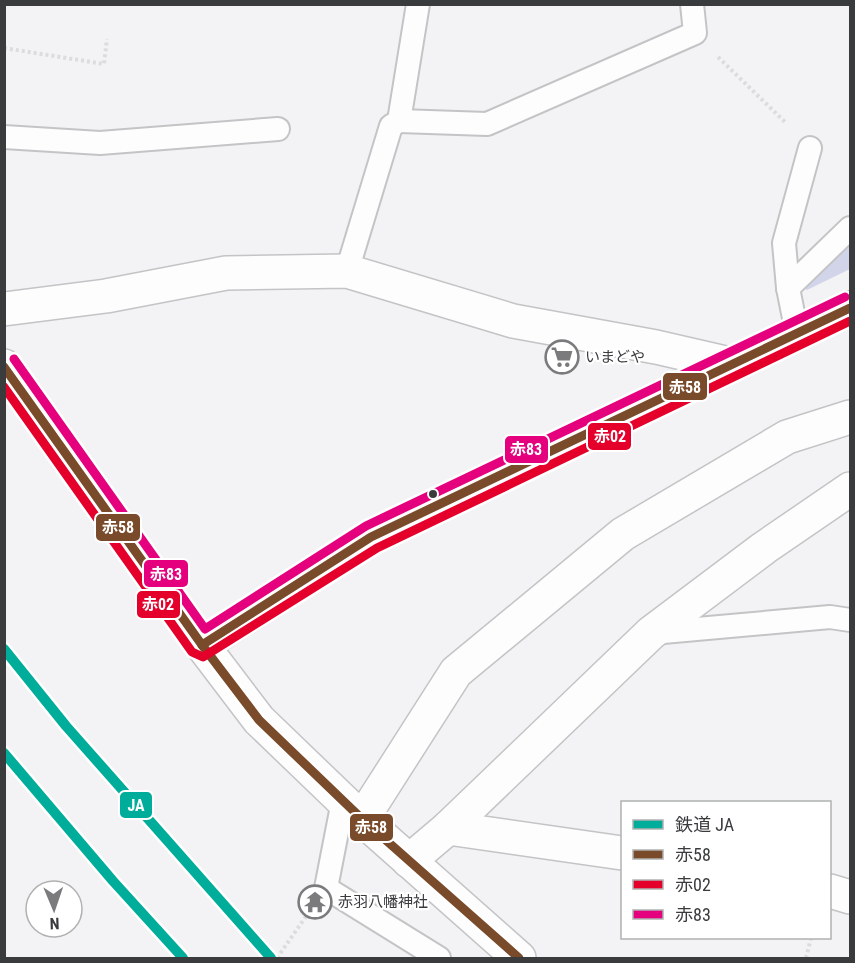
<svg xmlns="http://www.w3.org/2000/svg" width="855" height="963" viewBox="0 0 855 963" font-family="'Roboto Condensed','Noto Sans JP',sans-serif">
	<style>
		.green { fill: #d2d5ea }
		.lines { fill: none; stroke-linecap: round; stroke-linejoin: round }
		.lane-casing { stroke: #c4c4c6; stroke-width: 26 }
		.street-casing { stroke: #c4c4c6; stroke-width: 36 }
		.secondary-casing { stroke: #c4c4c6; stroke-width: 36 }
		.path { stroke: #dcdcdd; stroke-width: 4; stroke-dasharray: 3 3; stroke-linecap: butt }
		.lane { stroke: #fdfdfe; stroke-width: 22 }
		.street { stroke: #fdfdfe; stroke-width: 33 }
		.secondary { stroke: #fdfdfe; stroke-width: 33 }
		.bus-1-casing { stroke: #fff; stroke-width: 14 }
		.bus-2-casing { stroke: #fff; stroke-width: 14 }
		.bus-3-casing { stroke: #fff; stroke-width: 14 }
		.bus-1 { stroke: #7a4b2a; stroke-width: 9 }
		.bus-2 { stroke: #e4002b; stroke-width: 9 }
		.bus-3 { stroke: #e5007d; stroke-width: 9 }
		.rail-1-casing { stroke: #fff; stroke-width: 15 }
		.rail-1 { stroke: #00ac9a; stroke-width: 10 }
		.bus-dot { fill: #3a3b3d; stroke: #fff; stroke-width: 2 }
		.labels { text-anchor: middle; stroke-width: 4.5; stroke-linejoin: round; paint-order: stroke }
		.poi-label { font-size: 15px; fill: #3a3b3d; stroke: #fff; text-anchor: start }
		.line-badge { stroke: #fff; stroke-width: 2 }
		.badge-label { font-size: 16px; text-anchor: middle; font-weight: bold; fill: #fff }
	</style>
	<rect width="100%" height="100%" fill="#f3f3f6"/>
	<polygon class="green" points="850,239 850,269 807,290 800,285"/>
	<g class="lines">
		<defs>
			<g id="lane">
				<polyline points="399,121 487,124 695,33 692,4"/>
				<polyline points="4,137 100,143 278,129"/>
				<polyline points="347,271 391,126 399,121 418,4"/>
				<polyline points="788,288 850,228"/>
				<polyline points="797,333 788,288 784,243 810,148"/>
				<polyline points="652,633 830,617 850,620"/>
				<polyline points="343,801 326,888 439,958"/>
			</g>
			<g id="street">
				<polyline points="4,309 106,296 226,273 347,271 513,321 656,347 730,364"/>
				<polyline points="362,819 456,672 623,534 787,437 850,417"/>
				<polyline points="448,828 622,853"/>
				<polyline points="409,861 448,828 651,633 764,548 850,489"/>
				<polyline points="830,891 850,897"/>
			</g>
			<g id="secondary">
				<polyline points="4,366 202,645 259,720 362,819 519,958"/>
				<polyline points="202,645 371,537 850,308"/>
			</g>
		</defs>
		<use href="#lane" class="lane-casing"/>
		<use href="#street" class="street-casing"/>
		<use href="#secondary" class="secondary-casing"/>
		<g class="path">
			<polyline points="4,48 104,64 107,39"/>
			<polyline points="718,57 786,123"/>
			<polyline points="277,958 307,915"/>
			<polyline points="806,958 811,938"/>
		</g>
		<use href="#lane" class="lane"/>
		<use href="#street" class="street"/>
		<use href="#secondary" class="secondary"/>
		<defs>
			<g id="bus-1">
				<polyline points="4,367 202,645 259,720 362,819 519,958"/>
				<polyline points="202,645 371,537 850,308"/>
			</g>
			<polyline id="bus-2" points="4,387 192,652 203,657 377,548 850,321"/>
			<polyline id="bus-3" points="14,359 205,629 366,526 845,297"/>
		</defs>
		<use href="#bus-1" class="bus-1-casing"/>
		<use href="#bus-2" class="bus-2-casing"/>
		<use href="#bus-3" class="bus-3-casing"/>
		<use href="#bus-1" class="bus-1"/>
		<use href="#bus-2" class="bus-2"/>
		<use href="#bus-3" class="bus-3"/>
		<defs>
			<g id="rail-1">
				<polyline points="4,649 66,726 271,958"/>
				<polyline points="4,753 113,881 183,958"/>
			</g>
		</defs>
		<use href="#rail-1" class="rail-1-casing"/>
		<use href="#rail-1" class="rail-1"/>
	</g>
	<defs>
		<symbol id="supermarket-ring" viewBox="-11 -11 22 22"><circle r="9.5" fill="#fff" stroke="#7b7b7e" stroke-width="1.5"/><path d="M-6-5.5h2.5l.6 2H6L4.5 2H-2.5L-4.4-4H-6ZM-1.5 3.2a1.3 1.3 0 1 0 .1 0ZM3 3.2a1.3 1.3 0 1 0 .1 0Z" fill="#7b7b7e"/></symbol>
		<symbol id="temple-ring" viewBox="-11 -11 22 22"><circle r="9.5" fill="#fff" stroke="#7b7b7e" stroke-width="1.5"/><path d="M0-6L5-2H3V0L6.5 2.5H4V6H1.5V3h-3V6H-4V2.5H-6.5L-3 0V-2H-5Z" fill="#7b7b7e"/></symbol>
	</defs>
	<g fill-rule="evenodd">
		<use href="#supermarket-ring" x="543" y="338" width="38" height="38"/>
		<use href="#temple-ring" x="296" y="883" width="38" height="38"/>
	</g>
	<circle class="bus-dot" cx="433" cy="494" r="5"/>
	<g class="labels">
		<g class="poi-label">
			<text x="585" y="362">いまどや</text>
			<text x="338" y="907">赤羽八幡神社</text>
		</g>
	</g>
	<g class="line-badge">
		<rect x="662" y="372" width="46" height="29" rx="6" fill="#7a4b2a"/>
		<rect x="587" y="422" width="45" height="29" rx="6" fill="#e4002b"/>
		<rect x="504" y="435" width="45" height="29" rx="6" fill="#e5007d"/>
		<rect x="95" y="513" width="46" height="29" rx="6" fill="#7a4b2a"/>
		<rect x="143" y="559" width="46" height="29" rx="6" fill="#e5007d"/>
		<rect x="136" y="590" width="45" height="29" rx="6" fill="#e4002b"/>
		<rect x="119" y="791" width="34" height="28" rx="6" fill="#00ac9a"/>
		<rect x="349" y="813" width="45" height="29" rx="6" fill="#7a4b2a"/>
	</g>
	<g class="badge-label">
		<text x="685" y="393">赤58</text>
		<text x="610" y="442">赤02</text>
		<text x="526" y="455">赤83</text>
		<text x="118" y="533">赤58</text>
		<text x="166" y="580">赤83</text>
		<text x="158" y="610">赤02</text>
		<text x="136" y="811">JA</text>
		<text x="371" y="833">赤58</text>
	</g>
	<rect width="855" height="963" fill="none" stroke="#3a3b3d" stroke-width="12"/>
	<rect x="621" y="801" width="210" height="138" fill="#ffffff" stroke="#b0b1b1" stroke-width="1.5"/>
	<rect x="633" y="820" width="30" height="9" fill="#00ac9a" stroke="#b0b1b1" stroke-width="1.5"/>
	<text x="675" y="831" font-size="18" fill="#3a3b3d">鉄道 JA</text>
	<rect x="633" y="850" width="30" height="9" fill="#7a4b2a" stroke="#b0b1b1" stroke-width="1.5"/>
	<text x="675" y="861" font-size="18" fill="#3a3b3d">赤58</text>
	<rect x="633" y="880" width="30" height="9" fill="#e4002b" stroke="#b0b1b1" stroke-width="1.5"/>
	<text x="675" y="891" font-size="18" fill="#3a3b3d">赤02</text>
	<rect x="633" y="910" width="30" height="9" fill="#e5007d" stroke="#b0b1b1" stroke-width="1.5"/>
	<text x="675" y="921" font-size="18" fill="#3a3b3d">赤83</text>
	<g transform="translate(54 909) rotate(178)"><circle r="28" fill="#ffffff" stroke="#b0b1b1" stroke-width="1.5"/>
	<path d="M0-4.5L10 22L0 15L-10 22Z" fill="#7b7b7e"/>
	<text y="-9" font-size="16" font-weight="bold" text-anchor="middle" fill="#3a3b3d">N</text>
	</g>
</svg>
